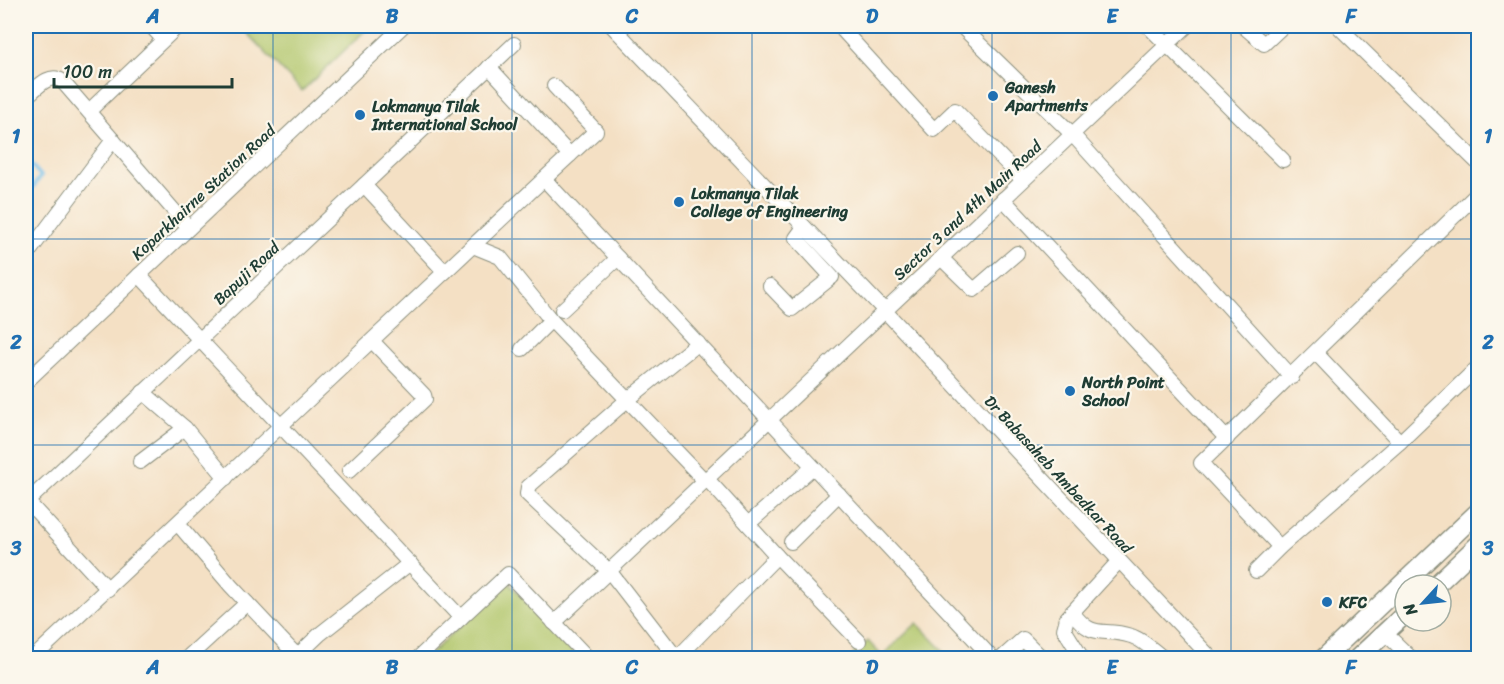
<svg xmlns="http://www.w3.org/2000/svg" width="1504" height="684" viewBox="0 0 1504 684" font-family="Sriracha,sans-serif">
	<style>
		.green { fill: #b1c66a; stroke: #68824f; stroke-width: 1.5 }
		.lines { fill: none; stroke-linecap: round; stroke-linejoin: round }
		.stream { stroke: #6ebde8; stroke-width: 4 }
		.minor-casing { stroke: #8a8e7c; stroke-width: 16 }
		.major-casing { stroke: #8a8e7c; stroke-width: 21 }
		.minor { stroke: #fff; stroke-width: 14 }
		.major { stroke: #fff; stroke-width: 18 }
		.grid { fill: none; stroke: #1f6fb2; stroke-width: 1.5; stroke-opacity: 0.55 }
		.poi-dot { fill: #1f6fb2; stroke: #fbf7ec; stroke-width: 2 }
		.labels { text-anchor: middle; stroke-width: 4.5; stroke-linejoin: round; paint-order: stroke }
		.poi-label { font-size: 16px; font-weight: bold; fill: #1f3d34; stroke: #fbf7ec; text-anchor: start }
		.street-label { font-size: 16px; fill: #1f3d34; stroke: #fbf7ec }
		.neatline { fill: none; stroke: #1f6fb2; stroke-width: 2 }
		.grid-label { font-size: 20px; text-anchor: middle; font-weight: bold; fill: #1f6fb2 }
	</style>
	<rect width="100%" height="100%" fill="#fbf7ec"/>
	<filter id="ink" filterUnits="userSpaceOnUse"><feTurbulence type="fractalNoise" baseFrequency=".0167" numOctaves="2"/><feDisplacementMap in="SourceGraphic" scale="12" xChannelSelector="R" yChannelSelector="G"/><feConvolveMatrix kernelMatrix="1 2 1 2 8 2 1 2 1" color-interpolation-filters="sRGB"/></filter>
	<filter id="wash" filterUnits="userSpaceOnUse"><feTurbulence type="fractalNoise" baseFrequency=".008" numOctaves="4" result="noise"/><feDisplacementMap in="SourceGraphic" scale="24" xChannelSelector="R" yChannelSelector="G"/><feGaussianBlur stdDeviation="1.35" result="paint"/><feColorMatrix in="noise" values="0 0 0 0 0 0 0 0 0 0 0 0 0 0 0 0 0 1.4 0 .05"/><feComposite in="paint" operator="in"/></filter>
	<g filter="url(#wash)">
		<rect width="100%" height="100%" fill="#f4e0c4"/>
		<g class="green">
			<polygon points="240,26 370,26 302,91"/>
			<polygon points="508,582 579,658 426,658"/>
			<polygon points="917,623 951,658 850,658 868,641 882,656"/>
		</g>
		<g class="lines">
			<polyline class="stream" points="26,159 41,176 26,197"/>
		</g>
	</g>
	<g filter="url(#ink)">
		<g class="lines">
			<defs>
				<g id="minor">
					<polyline points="151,26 163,39"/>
					<polyline points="612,26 885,311 1211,658"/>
					<polyline points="839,26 934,130 955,110 1023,180"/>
					<polyline points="961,26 1072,134 1292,377"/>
					<polyline points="1148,26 1283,160"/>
					<polyline points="1243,26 1264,44 1283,26"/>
					<polyline points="1338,26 1478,163"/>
					<polyline points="489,67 570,155"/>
					<path d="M26,97C37,88 49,72 62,81L189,228"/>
					<polyline points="89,111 178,26"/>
					<polyline points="544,179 596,131 554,86"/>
					<polyline points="364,185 445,272"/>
					<polyline points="1003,199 1227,439"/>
					<polyline points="473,246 500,257 551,320 705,481"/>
					<polyline points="26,256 113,140"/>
					<polyline points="941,258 974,290 1017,253"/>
					<polyline points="139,275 461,618"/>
					<polyline points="770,286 792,309 832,277 796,238 804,227"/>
					<polyline points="562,310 618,258"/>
					<polyline points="698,343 626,401 528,487 527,494 610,572 675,656 682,653 777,556"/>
					<polyline points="522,349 551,320"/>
					<polyline points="1316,353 1400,442"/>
					<polyline points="26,382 403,26"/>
					<polyline points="143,392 185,428 226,478"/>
					<polyline points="140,462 185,428"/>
					<polyline points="349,471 425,399 424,395 373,342"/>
					<polyline points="707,479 777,556 859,641"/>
					<polyline points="27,501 108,589"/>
					<polyline points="26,503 514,44"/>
					<polyline points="178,524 231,586 297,656 320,634 410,563"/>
					<polyline points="748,524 813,467"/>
					<polyline points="791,542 839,494"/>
					<polyline points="1280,547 1201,463 1478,193"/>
					<polyline points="1256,571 1280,547 1400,442 1478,367"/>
					<path d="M1072,612C1095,642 1101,626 1131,636C1142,639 1154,651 1163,658"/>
					<polyline points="554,623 1187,26"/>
					<polyline points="1385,633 1411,658"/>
					<polyline points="33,658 544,179 992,658"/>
					<polyline points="187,658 247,603"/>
					<polyline points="418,658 508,574 588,658"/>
					<polyline points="1002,658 1023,639 1042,658"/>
					<polyline points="1082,658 1064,629 1067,618 1118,562"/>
				</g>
				<g id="major">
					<polyline points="1436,585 1478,545"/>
					<polyline points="1324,658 1478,512"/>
					<polyline points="1358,658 1405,614"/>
				</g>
			</defs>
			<use href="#minor" class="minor-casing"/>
			<use href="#major" class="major-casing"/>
			<use href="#minor" class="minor"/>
			<use href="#major" class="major"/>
		</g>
	</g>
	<path class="grid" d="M273,26V658M512,26V658M752,26V658M992,26V658M1231,26V658M26,239H1478M26,445H1478"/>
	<g class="poi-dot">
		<circle cx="993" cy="96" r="6"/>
		<circle cx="360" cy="115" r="6"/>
		<circle cx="679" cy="202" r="6"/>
		<circle cx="1070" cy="391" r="6"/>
		<circle cx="1327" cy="602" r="6"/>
	</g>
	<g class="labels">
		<g class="poi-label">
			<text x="1005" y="93">Ganesh<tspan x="1005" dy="18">Apartments</tspan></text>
			<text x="372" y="112">Lokmanya Tilak<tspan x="372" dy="18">International School</tspan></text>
			<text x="691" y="199">Lokmanya Tilak<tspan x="691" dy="18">College of Engineering</tspan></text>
			<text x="1082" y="388">North Point<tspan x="1082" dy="18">School</tspan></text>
			<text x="1339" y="608">KFC</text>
		</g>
		<g class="street-label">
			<text transform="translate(203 192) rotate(-43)" y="6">Koparkhairne Station Road</text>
			<text transform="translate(967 210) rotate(-43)" y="6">Sector 3 and 4th Main Road</text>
			<text transform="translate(246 273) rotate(-43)" y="6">Bapuji Road</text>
			<text transform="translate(1059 474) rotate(47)" y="6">Dr Babasaheb Ambedkar Road</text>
		</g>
	</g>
	<rect width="1504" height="684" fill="none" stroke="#fbf7ec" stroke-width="66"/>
	<g transform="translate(1423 603) rotate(243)"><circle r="28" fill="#fbf7ec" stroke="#a3ada2" stroke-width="1.5"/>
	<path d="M0-4.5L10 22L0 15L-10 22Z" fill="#1f6fb2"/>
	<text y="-9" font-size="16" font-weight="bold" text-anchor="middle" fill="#1f3d34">N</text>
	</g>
	<path d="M54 78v9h178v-9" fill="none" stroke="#1f3d34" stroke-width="3"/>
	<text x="63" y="78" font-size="18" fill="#1f3d34" stroke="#fbf7ec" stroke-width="4.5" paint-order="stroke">100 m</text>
	<rect x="33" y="33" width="1438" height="618" class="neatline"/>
	<g class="grid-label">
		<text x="153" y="23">A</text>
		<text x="392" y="23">B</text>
		<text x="632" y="23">C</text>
		<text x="872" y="23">D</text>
		<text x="1112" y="23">E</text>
		<text x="1351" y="23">F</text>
		<text x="16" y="143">1</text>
		<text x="1488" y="143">1</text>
		<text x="16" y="349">2</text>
		<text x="1488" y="349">2</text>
		<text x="16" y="555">3</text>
		<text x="1488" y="555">3</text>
		<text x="153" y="674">A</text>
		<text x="392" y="674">B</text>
		<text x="632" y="674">C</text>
		<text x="872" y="674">D</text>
		<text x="1112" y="674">E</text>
		<text x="1351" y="674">F</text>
	</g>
</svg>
